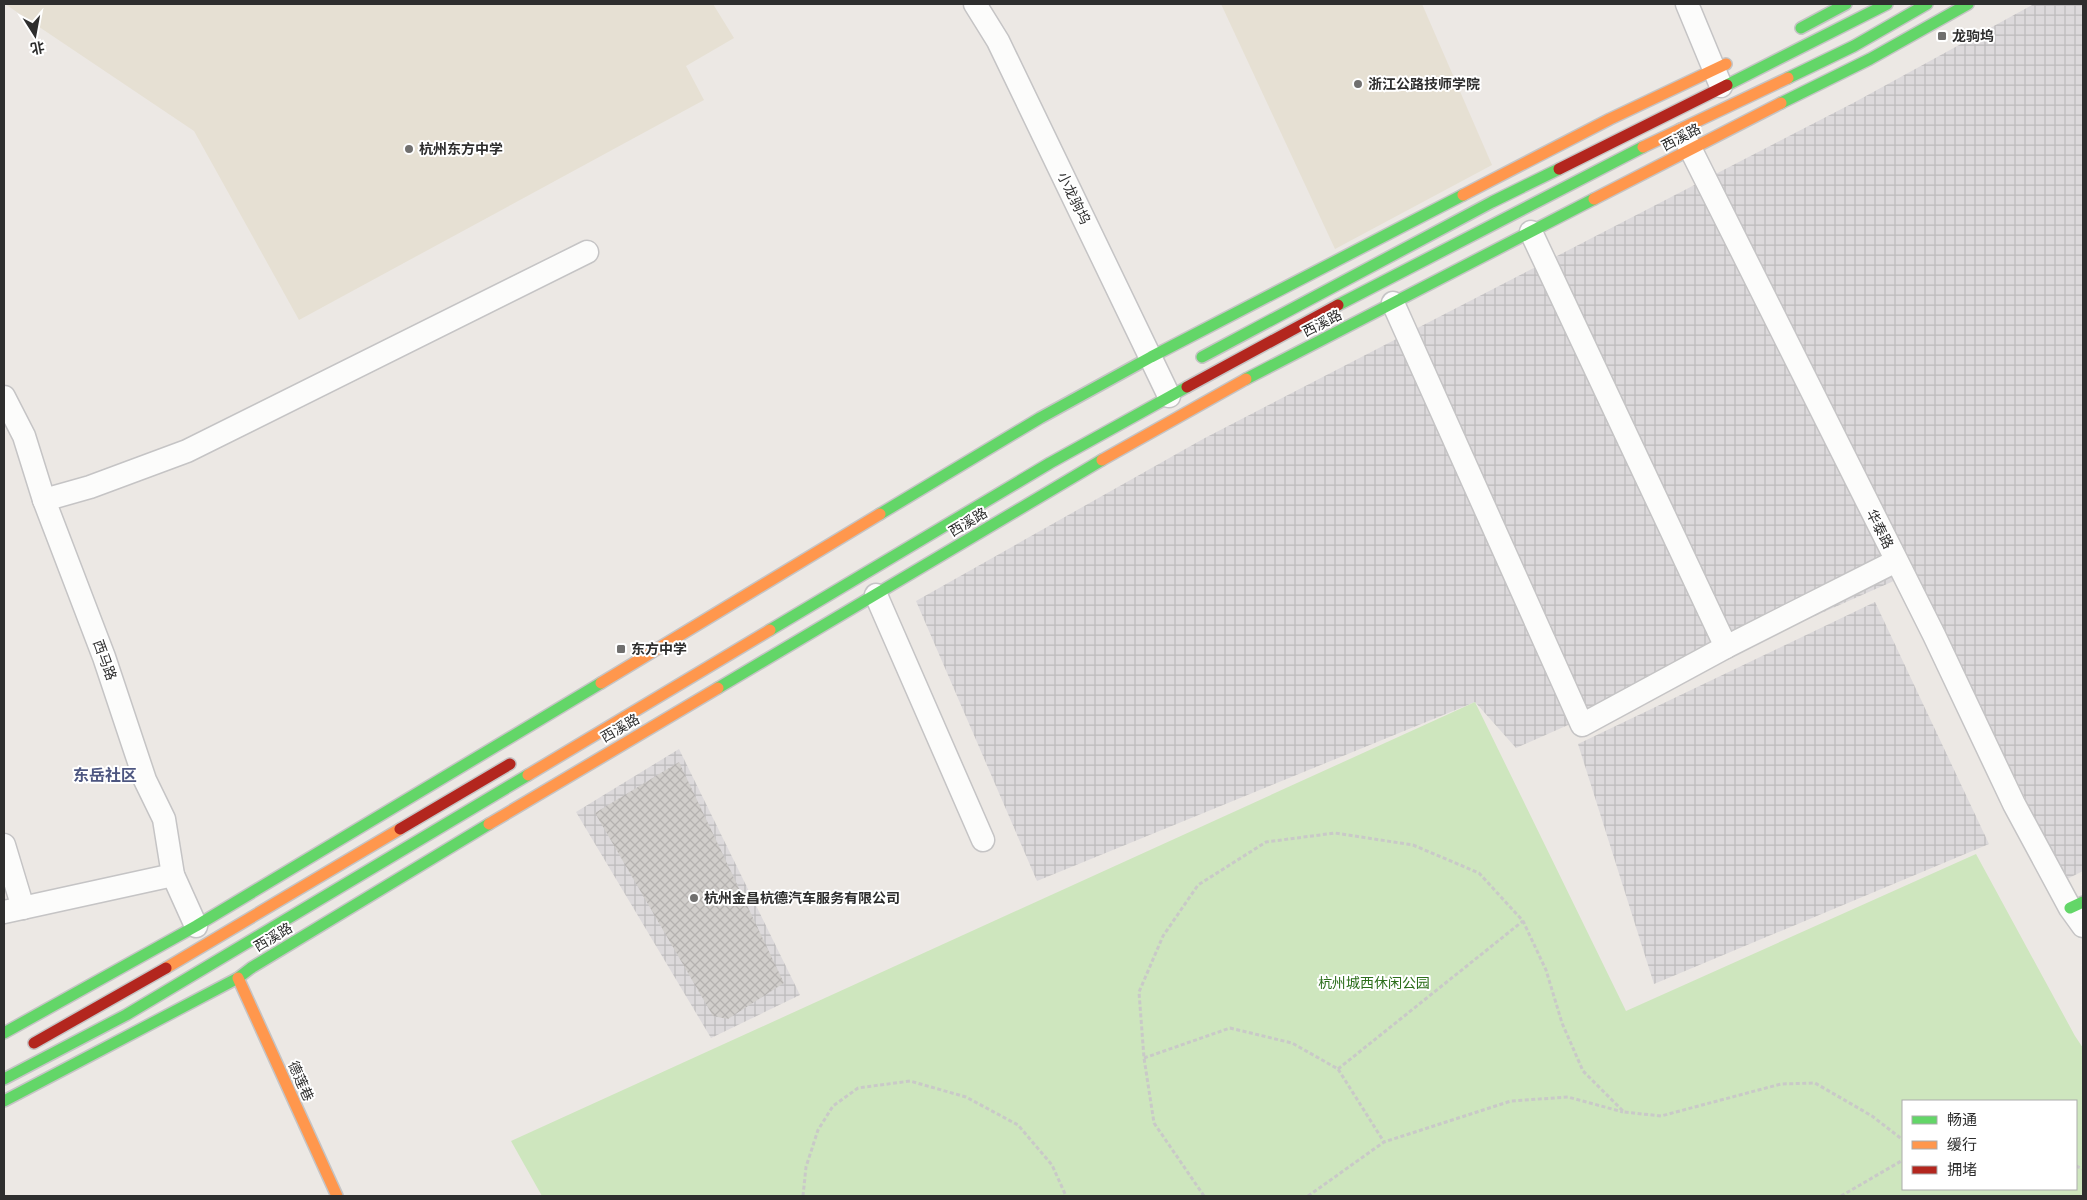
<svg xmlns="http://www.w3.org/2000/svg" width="2087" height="1200" viewBox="0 0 2087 1200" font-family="Commissioner,'Noto Sans SC',sans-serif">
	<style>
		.industrial { fill: url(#industrial-grid) }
		.education { fill: #e6e0d3 }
		.park { fill: #cee6be; fill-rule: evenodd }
		.building { fill: url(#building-cross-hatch) }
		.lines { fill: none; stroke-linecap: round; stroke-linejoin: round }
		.street-casing { stroke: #c5c4c5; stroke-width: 25 }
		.fast-casing { stroke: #c5c4c5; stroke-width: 14 }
		.slow-casing { stroke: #c5c4c5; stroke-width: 14 }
		.jam-casing { stroke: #c5c4c5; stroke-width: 14 }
		.path { stroke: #c9c9c8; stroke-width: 3; stroke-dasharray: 4 2.5; stroke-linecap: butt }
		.street { stroke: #fcfcfb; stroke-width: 22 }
		.fast { stroke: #63d668; stroke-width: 11 }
		.slow { stroke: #ff974d; stroke-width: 11 }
		.jam { stroke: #b3261e; stroke-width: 11 }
		.poi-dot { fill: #706f6e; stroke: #fff; stroke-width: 2 }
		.labels { text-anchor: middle; stroke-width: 4; stroke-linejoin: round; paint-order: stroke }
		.poi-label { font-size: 14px; font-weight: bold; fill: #2e2e2e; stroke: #fff; text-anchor: start }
		.street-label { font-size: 14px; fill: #2e2e2e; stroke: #fff }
		.park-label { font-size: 14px; fill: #2c6e1b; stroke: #fff }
		.quarter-label { font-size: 16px; font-weight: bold; fill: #4d5680; stroke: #fff }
	</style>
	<defs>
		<pattern id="industrial-grid" width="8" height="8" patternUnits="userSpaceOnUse" patternTransform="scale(1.25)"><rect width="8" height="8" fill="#dcd9db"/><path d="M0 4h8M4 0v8" fill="none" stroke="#bdbbbc"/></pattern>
		<pattern id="building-cross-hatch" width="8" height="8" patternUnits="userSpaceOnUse" patternTransform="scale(1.25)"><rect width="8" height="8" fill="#d1cecb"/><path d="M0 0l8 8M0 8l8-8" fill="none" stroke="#b4b1af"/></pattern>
	</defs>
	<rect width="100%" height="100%" fill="#ece8e4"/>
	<g class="industrial">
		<polygon points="2034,4 2083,4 2083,871 2065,880 1914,572 1516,748 1475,702 1037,881 916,601 1203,439 1855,102"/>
		<polygon points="1875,602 1989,844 1654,984 1578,744"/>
		<polygon points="679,749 800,995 711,1038 576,812"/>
	</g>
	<g class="education">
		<polygon points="5,4 713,4 734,38 686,66 704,100 299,320 194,131"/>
		<polygon points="1221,4 1422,4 1492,165 1335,249"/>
	</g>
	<path class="park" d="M1475,702L1626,1011L1976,854L2075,1036L2083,1048V1196H542L511,1141ZM1903,1101H2076V1189H1903Z"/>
	<polygon class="building" points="679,762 784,983 728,1019 713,1016 595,813"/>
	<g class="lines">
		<defs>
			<g id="street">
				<polyline points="975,4 998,41 1169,396"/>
				<polyline points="1687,4 1721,86"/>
				<polyline points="1683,134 1934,635 2014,804 2070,908 2083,926"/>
				<polyline points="1531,232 1726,647"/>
				<polyline points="1393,303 1582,725 1726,647 1896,561"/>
				<polyline points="4,397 24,436 44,500 104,657 145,780 164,819 173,875 196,926"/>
				<polyline points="44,500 90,487 187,451 587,252"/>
				<polyline points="876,595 983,840"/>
				<polyline points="4,845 23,908"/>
				<polyline points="4,912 173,875"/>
			</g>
			<g id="fast">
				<polyline points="1801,28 1846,4"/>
				<polyline points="1788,78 1854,46 1927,4"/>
				<polyline points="1727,85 1887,4"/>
				<polyline points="1781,103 1870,59 1968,4"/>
				<polyline points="1338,305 1643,147"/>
				<polyline points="1202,357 1492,202 1559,169"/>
				<polyline points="1246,379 1594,199"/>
				<polyline points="880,514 1040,418 1151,357 1463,195"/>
				<polyline points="770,630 1050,463 1187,387"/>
				<polyline points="718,688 1102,460"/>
				<polyline points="2070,908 2083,902"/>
				<polyline points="4,1033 196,926 601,683"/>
				<polyline points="4,1079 126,1015 528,775"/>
				<polyline points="4,1101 238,978 251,968 489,824"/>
			</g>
			<g id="slow">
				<polyline points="1643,147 1788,78"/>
				<polyline points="1463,195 1610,119 1726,64"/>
				<polyline points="1594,199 1781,103"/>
				<polyline points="1102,460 1246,379"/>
				<polyline points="601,683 880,514"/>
				<polyline points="528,775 770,630"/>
				<polyline points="489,824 718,688"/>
				<polyline points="166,968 400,829"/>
				<polyline points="238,978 337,1196"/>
			</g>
			<g id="jam">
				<polyline points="1559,169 1727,85"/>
				<polyline points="1187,387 1338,305"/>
				<polyline points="400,829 510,764"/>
				<polyline points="34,1043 166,968"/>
			</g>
		</defs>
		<use href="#street" class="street-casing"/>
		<use href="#fast" class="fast-casing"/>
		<use href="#slow" class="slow-casing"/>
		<use href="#jam" class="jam-casing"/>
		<g class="path">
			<polyline points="1144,1058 1230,1028 1292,1043 1338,1069 1384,1142"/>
			<polyline points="1338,1069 1523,921"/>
			<polyline points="2076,1166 2083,1169"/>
			<polyline points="803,1196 806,1167 818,1130 833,1106 858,1088 910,1081 966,1097 1018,1125 1052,1165 1066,1196"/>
			<polyline points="1204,1196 1154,1123 1144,1058 1139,992 1163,936 1198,885 1266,842 1335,833 1413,845 1479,873 1523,921 1546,970 1562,1023 1583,1071 1624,1112 1661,1116 1781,1084 1815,1083 1872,1116 1903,1140"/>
			<polyline points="1308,1196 1384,1142 1511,1101 1568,1097 1623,1112"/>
			<polyline points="1841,1196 1903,1160"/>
		</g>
		<use href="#street" class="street"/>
		<use href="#fast" class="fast"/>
		<use href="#slow" class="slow"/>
		<use href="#jam" class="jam"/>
	</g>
	<g class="poi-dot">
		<rect x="1937" y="31" width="10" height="10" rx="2.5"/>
		<circle cx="1358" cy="84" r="5"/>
		<circle cx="409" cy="149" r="5"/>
		<rect x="616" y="644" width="10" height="10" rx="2.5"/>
		<circle cx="694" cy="898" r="5"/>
	</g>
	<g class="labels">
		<g class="poi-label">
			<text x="1952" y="41">龙驹坞</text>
			<text x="1368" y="89">浙江公路技师学院</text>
			<text x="419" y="154">杭州东方中学</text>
			<text x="631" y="654">东方中学</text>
			<text x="704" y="903">杭州金昌杭德汽车服务有限公司</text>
		</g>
		<g class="street-label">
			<text transform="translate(1681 137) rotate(-28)" y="5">西溪路</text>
			<text transform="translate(1074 198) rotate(64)" y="5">小龙驹坞</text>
			<text transform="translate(1322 323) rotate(-27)" y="5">西溪路</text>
			<text transform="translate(968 522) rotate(-31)" y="5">西溪路</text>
			<text transform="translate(1880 529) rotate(63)" y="5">华泰路</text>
			<text transform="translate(105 660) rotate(70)" y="5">西马路</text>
			<text transform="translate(620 728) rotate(-30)" y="5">西溪路</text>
			<text transform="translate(273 937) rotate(-31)" y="5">西溪路</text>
			<text transform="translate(301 1081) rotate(66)" y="5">德莲巷</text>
		</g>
		<g class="park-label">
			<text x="1374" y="988">杭州城西休闲公园</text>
		</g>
		<g class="quarter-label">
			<text x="105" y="781">东岳社区</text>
		</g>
	</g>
	<rect width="2087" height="1200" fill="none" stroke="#2e2e2e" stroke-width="10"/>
	<rect x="1902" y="1100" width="175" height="90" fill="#ffffff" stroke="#ababab"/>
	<rect x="1912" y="1116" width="25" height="8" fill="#63d668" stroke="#ababab"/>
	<text x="1947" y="1125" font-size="15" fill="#2e2e2e">畅通</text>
	<rect x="1912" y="1141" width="25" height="8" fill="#ff974d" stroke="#ababab"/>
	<text x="1947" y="1150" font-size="15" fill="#2e2e2e">缓行</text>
	<rect x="1912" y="1166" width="25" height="8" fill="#b3261e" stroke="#ababab"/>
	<text x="1947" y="1175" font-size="15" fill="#2e2e2e">拥堵</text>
	<g transform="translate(35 35) rotate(169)" stroke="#ffffff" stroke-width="4" paint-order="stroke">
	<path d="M0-4L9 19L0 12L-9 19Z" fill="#2e2e2e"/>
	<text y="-8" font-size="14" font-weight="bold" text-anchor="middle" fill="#2e2e2e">北</text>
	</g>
</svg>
